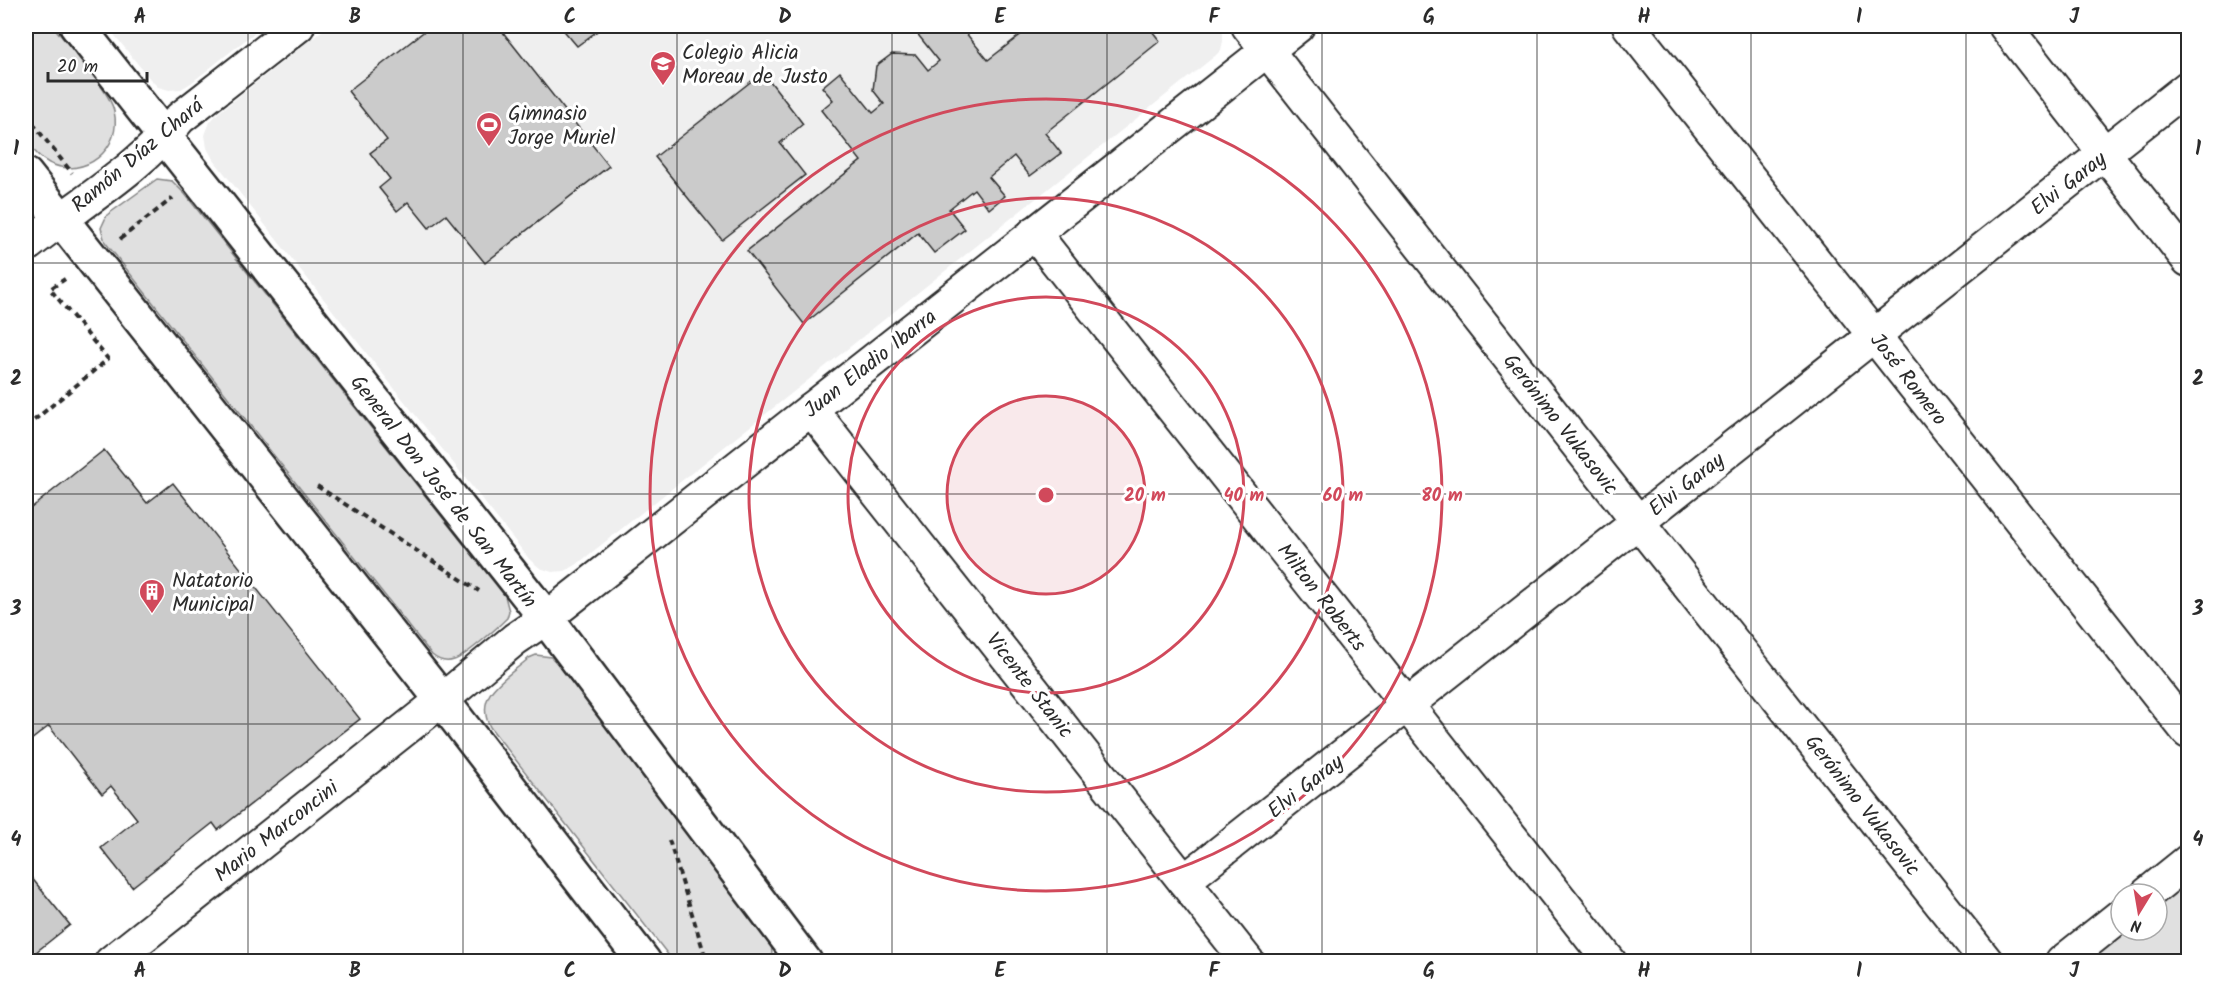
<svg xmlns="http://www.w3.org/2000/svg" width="2214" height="987" viewBox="0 0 2214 987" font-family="Kalam,sans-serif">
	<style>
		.built { fill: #efefef }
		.green { fill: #e0e0e0; stroke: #868686; stroke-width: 1.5 }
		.building { fill: #cbcbcb; stroke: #2b2b2b; stroke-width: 1.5 }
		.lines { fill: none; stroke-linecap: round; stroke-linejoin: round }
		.minor-casing { stroke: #2b2b2b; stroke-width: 36 }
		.tertiary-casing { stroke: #2b2b2b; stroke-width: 38 }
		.path { stroke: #2b2b2b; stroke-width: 4; stroke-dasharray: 6 4.5; stroke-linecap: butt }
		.minor { stroke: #fff; stroke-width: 32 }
		.tertiary { stroke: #fff; stroke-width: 33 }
		.grid { fill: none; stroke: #2b2b2b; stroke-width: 1.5; stroke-opacity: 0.55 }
		.ring { fill: none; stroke: #d1495b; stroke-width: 3 }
		.labels { text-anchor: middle; stroke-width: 6; stroke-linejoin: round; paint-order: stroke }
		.poi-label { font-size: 21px; fill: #2b2b2b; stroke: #fff; text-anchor: start }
		.street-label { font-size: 21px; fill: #2b2b2b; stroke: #fff }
		.centre { fill: #d1495b; stroke: #fff; stroke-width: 3 }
		.ring-label { font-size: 18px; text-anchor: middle; font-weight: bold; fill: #d1495b; stroke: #fff; stroke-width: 6; stroke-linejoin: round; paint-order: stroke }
		.neatline { fill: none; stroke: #2b2b2b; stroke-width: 2 }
		.grid-label { font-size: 20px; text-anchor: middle; font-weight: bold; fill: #2b2b2b }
	</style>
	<rect width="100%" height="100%" fill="#fff"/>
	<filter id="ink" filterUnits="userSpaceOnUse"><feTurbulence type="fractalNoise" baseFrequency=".0167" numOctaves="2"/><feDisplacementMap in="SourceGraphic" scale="12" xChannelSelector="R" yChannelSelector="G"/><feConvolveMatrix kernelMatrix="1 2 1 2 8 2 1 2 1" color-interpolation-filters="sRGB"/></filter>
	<g filter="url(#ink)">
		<g class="built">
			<polygon points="107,26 263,26 191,83 181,89 169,90 158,87 150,79"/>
			<polygon points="328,26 1219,26 1223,32 1223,41 1221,50 1215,56 576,565 565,571 552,572 540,568 530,560 213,159 207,148 205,135 210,122 218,113"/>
		</g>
		<g class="green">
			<path d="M26,26H53C67,44 110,91 114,111C123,149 84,180 49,163C39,158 32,149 26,141Z"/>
			<path d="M157,179L172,181L185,194L505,596L509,611L507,618C498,627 465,657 454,660C445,663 438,660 432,655L105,242L101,228L107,215Z"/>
			<path d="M536,655L551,657L556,662L771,937L772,956L770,961H673L490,727C473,693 507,678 529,658Z"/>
			<polygon points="2188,881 2188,961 2086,962 2126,930 2157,930 2157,906"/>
		</g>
		<g class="building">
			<polygon points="431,26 498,26 609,166 485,263 446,215 429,228 408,202 397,211 387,198 379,188 390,179 370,153 387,140 348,91"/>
			<polygon points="560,26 604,26 577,46"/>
			<polygon points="911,26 960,26 988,60 1032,26 1148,26 1160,41 1045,133 1061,153 1030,176 1014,156 989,177 1005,196 989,209 974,189 949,209 965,229 934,253 918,233 804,324 747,251 861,161 821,110 833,100 822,87 840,72 873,113 884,104 873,90 876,66 892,54 916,55 928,70 939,61"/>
			<polygon points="763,72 803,124 780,143 805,175 722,240 655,157"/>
			<polygon points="104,450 147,503 173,483 360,719 218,830 213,823 132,887 101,848 137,819 111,786 102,794 49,726 26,744 26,512"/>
			<polygon points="26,871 70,925 26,960"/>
		</g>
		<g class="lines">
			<defs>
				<g id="minor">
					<polyline points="1248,26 1638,522 1987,962"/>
					<polyline points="1629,26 2188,732"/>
					<polyline points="2005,26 2188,260"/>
					<polyline points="1034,233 1610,962"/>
					<path d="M26,246C77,205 140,169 180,118L298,26"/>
					<polyline points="811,409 1248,962"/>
					<polyline points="1184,881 2188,87"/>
					<polyline points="2147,894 2188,861"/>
					<polyline points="111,962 442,700 515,639 546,618 1298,26"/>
					<polyline points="2062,962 2121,915"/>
				</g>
				<g id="tertiary">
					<polyline points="77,26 546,618 805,962"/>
					<polyline points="26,175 442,700 644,962"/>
				</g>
			</defs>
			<use href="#minor" class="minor-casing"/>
			<use href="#tertiary" class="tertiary-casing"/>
			<g class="path">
				<polyline points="26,115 72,173"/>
				<polyline points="120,239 173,198"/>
				<polyline points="26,427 108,359 50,289 65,279"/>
				<polyline points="317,486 479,591"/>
				<polyline points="669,840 707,962"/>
			</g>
			<use href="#minor" class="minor"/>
			<use href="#tertiary" class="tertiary"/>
		</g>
	</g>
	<path class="grid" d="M248,26V962M463,26V962M677,26V962M892,26V962M1107,26V962M1322,26V962M1537,26V962M1751,26V962M1966,26V962M26,263H2188M26,494H2188M26,724H2188"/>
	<circle cx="1046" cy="495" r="99" fill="#d1495b" fill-opacity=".12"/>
	<g class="ring">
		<circle cx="1046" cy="495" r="99"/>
		<circle cx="1046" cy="495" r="198"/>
		<circle cx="1046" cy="495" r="297"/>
		<circle cx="1046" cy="495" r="396"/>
	</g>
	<defs>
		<symbol id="school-pin" viewBox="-11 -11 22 30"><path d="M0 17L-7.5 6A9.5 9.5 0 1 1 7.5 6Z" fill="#d1495b" stroke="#fff"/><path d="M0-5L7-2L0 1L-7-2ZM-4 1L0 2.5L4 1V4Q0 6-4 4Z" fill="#fff"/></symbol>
		<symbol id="stadium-pin" viewBox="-11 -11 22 30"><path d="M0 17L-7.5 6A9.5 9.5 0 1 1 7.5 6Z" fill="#d1495b" stroke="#fff"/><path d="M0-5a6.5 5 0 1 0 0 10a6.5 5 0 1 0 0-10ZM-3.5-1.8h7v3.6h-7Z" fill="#fff"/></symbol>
		<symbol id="building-pin" viewBox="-11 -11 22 30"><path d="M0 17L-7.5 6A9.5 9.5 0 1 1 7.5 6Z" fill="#d1495b" stroke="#fff"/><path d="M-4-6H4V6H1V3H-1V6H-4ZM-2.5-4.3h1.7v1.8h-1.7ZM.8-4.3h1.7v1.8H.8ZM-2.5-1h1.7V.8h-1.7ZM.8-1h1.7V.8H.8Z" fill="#fff"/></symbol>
	</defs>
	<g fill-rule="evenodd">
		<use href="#school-pin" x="648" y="49" width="30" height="40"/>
		<use href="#stadium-pin" x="474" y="110" width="30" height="40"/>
		<use href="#building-pin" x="137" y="577" width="30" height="40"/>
	</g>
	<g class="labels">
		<g class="poi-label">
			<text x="682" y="59">Colegio Alicia<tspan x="682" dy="24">Moreau de Justo</tspan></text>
			<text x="508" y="120">Gimnasio<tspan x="508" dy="24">Jorge Muriel</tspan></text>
			<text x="172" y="587">Natatorio<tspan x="172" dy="24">Municipal</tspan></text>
		</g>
		<g class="street-label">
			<text transform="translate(137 155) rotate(-40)" y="7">Ramón Díaz Chará</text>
			<text transform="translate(2068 183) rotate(-38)" y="7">Elvi Garay</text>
			<text transform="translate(870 363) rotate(-38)" y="7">Juan Eladio Ibarra</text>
			<text transform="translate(1909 379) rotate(52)" y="7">José Romero</text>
			<text transform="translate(1561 424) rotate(52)" y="7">Gerónimo Vukasovic</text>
			<text transform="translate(1686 484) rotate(-38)" y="7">Elvi Garay</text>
			<text transform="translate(444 491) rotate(52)" y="7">General Don José de San Martín</text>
			<text transform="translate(1322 597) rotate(52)" y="7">Milton Roberts</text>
			<text transform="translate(1030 685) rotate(52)" y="7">Vicente Stanic</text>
			<text transform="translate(1305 786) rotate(-38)" y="7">Elvi Garay</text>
			<text transform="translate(1863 805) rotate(52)" y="7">Gerónimo Vukasovic</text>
			<text transform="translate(276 831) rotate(-38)" y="7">Mario Marconcini</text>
		</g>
	</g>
	<circle cx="1046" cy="495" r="9" class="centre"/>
	<g class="ring-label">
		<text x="1145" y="501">20 m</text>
		<text x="1244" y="501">40 m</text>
		<text x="1343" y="501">60 m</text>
		<text x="1442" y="501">80 m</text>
	</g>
	<rect width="2214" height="987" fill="none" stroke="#fff" stroke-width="66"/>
	<g transform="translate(2139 912) rotate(191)"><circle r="28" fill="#ffffff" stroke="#aaaaaa" stroke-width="1.5"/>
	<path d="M0-4.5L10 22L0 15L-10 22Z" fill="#d1495b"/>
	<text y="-9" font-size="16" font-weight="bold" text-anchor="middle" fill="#2b2b2b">N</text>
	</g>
	<path d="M48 72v9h99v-9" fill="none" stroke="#2b2b2b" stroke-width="3"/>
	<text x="57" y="72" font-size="18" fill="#2b2b2b" stroke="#ffffff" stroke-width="4.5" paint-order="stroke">20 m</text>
	<rect x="33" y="33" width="2148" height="921" class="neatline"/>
	<g class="grid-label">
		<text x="140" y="23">A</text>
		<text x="355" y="23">B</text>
		<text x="570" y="23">C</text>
		<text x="785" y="23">D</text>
		<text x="1000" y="23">E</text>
		<text x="1214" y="23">F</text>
		<text x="1429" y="23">G</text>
		<text x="1644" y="23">H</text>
		<text x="1859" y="23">I</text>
		<text x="2074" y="23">J</text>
		<text x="16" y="155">1</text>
		<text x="2198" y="155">1</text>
		<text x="16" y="385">2</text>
		<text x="2198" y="385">2</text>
		<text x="16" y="615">3</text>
		<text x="2198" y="615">3</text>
		<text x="16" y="846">4</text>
		<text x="2198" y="846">4</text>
		<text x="140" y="977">A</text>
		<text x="355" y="977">B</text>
		<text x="570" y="977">C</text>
		<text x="785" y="977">D</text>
		<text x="1000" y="977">E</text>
		<text x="1214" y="977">F</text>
		<text x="1429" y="977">G</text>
		<text x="1644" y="977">H</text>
		<text x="1859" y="977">I</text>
		<text x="2074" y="977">J</text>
	</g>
</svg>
